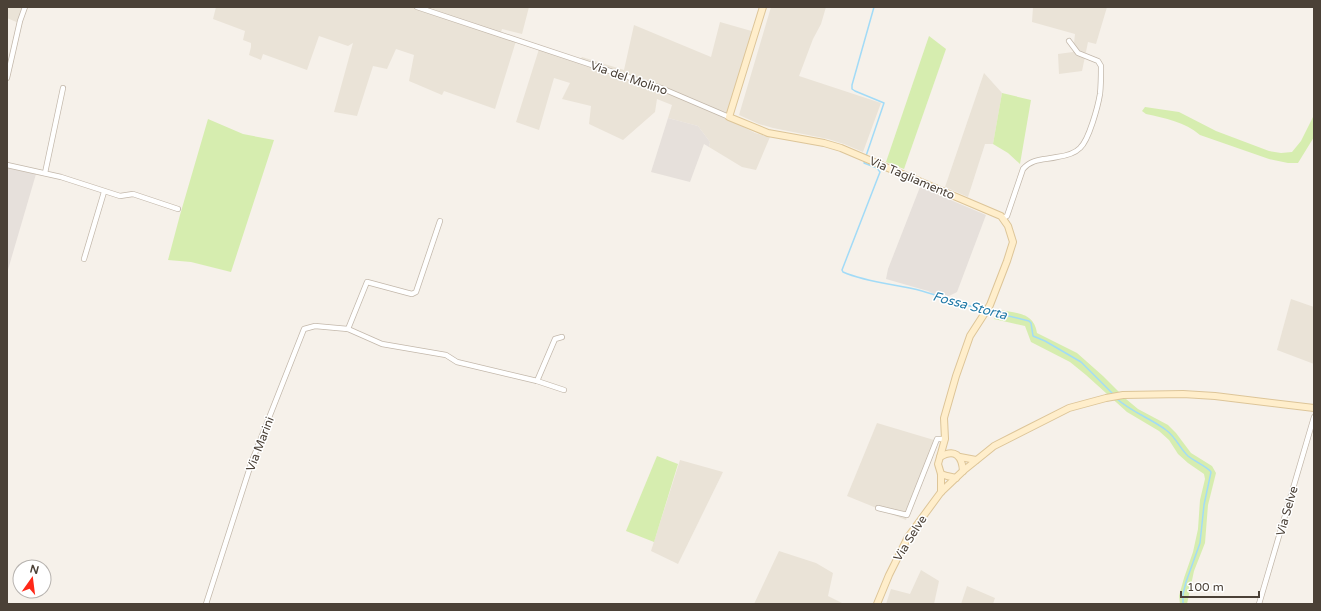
<svg xmlns="http://www.w3.org/2000/svg" width="1321" height="611" viewBox="0 0 1321 611" font-family="'Varela Round',sans-serif">
	<style>
		.residential { fill: #eae3d7 }
		.industrial { fill: #e6e0db }
		.green { fill: #d6edaf }
		.lines { fill: none; stroke-linecap: round; stroke-linejoin: round }
		.stream { stroke: #a2dbf7; stroke-width: 1.5 }
		.street-casing { stroke: #c3b8ab; stroke-width: 6 }
		.secondary-casing { stroke: #ddc598; stroke-width: 8 }
		.street { stroke: #fff; stroke-width: 4.5 }
		.secondary { stroke: #ffeecb; stroke-width: 6 }
		.labels { text-anchor: middle; stroke-width: 3; stroke-linejoin: round; paint-order: stroke }
		.street-label { font-size: 12px; fill: #4b4137; stroke: #fff }
		.water-label { font-size: 13px; font-style: italic; fill: #227aa7; stroke: #fff }
	</style>
	<rect width="100%" height="100%" fill="#f6f1ea"/>
	<g class="residential">
		<polygon points="7,7 27,7 21,24 7,18"/>
		<polygon points="216,7 529,7 522,34 502,29 500,36 516,41 495,109 444,91 442,95 409,81 414,55 396,49 387,69 373,66 357,116 334,112 353,43 348,46 319,36 307,70 263,54 261,60 249,55 251,47 251,43 243,40 245,31 213,19"/>
		<polygon points="771,7 826,7 821,24 813,39 799,76 881,103 863,152 844,144 828,139 773,128 759,124 739,115"/>
		<polygon points="1033,7 1107,7 1096,44 1088,42 1082,71 1059,74 1058,54 1073,52 1075,34 1032,22"/>
		<polygon points="720,22 755,32 730,120 755,133 770,137 756,170 742,167 709,147 710,142 698,126 668,118 672,105 657,99 655,112 623,140 589,124 591,106 562,99 570,83 554,78 539,130 516,122 539,49 579,62 582,57 624,70 634,25 711,57"/>
		<polygon points="984,73 1002,93 993,144 985,144 968,197 945,187"/>
		<polygon points="1291,299 1314,307 1314,364 1277,350"/>
		<polygon points="877,423 934,440 906,520 847,496"/>
		<polygon points="680,460 723,472 678,564 651,551"/>
		<polygon points="779,551 816,563 833,573 828,596 844,604 754,604"/>
		<polygon points="921,570 939,581 934,604 886,604 891,589 910,594"/>
		<polygon points="967,586 995,598 993,604 961,604"/>
	</g>
	<g class="industrial">
		<polygon points="668,118 698,126 710,142 709,147 704,144 690,182 651,172"/>
		<polygon points="7,168 36,174 7,273"/>
		<polygon points="920,187 986,215 957,292 943,299 928,291 886,279 888,269"/>
	</g>
	<g class="green">
		<polygon points="929,36 946,49 904,169 886,162"/>
		<polygon points="1002,93 1031,100 1020,164 1008,153 993,144"/>
		<path d="M1145,107L1179,112L1216,131L1269,151L1281,153L1292,152L1301,141L1314,115V137L1298,163H1288L1269,159L1200,135C1185,122 1165,118 1146,114L1142,111Z"/>
		<polygon points="208,119 243,134 274,140 231,272 191,262 168,260 180,215"/>
		<path d="M999,310C1016,313 1034,312 1037,333L1077,353L1103,376L1126,399L1138,409L1168,425L1176,433L1191,453L1212,466L1216,473L1208,505L1205,543L1194,571L1187,604H1180L1179,596L1184,578L1193,552L1198,529L1200,500L1205,479L1204,474L1188,463L1178,454L1169,440L1159,431L1127,412L1086,375L1070,362L1031,342L1025,326L994,319Z"/>
		<polygon points="657,456 678,464 654,542 626,531"/>
	</g>
	<g class="lines">
		<g class="stream">
			<polyline points="866,156 884,103 855,91 852,89 852,85 874,7"/>
			<path d="M865,160L864,163L877,168L880,172L842,270L843,272C868,283 896,284 922,291C943,297 963,305 984,310"/>
			<polyline points="988,311 1029,321 1031,323 1033,336 1045,341 1081,362 1114,395"/>
			<path d="M1116,398C1131,412 1150,418 1166,430C1176,437 1180,449 1188,456C1194,461 1209,468 1211,472L1204,505L1200,543L1186,582L1183,594V604"/>
		</g>
		<defs>
			<g id="street">
				<polyline points="417,7 661,88 729,117"/>
				<polyline points="7,78 20,21 25,7"/>
				<polyline points="7,165 61,177 120,196 133,194 178,209"/>
				<polyline points="45,173 63,88"/>
				<path d="M1003,218L1007,216L1023,169C1032,158 1045,160 1057,157C1065,156 1074,154 1080,148C1089,140 1098,106 1100,94C1101,85 1101,75 1101,66L1098,61L1078,53L1069,41"/>
				<polyline points="84,259 104,192"/>
				<polyline points="348,329 367,282 408,293 412,294 416,292 440,221"/>
				<polyline points="537,381 555,339 562,337"/>
				<polyline points="878,508 907,515 937,439 945,439"/>
				<polyline points="206,604 252,461 304,329 315,326 348,329 382,344 446,355 457,362 537,381 564,390"/>
				<polyline points="1259,604 1314,417"/>
			</g>
			<g id="secondary">
				<polyline points="763,7 729,117 768,133 824,143 841,148 1001,216 1008,226 1013,242 1007,261 990,305 970,336 956,376 944,418 945,439 940,457"/>
				<polyline points="960,457 976,460"/>
				<polyline points="941,474 947,476 956,478"/>
				<path d="M941,492V474L938,464L940,457C955,448 962,456 963,471"/>
				<polyline points="877,604 889,575 908,537 941,492 963,471 994,446 1069,408 1106,398 1123,395 1183,394 1215,396 1314,408"/>
			</g>
		</defs>
		<use href="#street" class="street-casing"/>
		<use href="#secondary" class="secondary-casing"/>
		<use href="#street" class="street"/>
		<use href="#secondary" class="secondary"/>
	</g>
	<g class="labels">
		<g class="street-label">
			<text transform="translate(629 78) rotate(19)" y="4">Via del Molino</text>
			<text transform="translate(912 178) rotate(23)" y="4">Via Tagliamento</text>
			<text transform="translate(260 444) rotate(-69)" y="4">Via Marini</text>
			<text transform="translate(1287 511) rotate(-74)" y="4">Via Selve</text>
			<text transform="translate(910 538) rotate(-58)" y="4">Via Selve</text>
		</g>
		<g class="water-label">
			<text transform="translate(970 305) rotate(15)" y="5">Fossa Storta</text>
		</g>
	</g>
	<rect width="1321" height="611" fill="none" stroke="#4b4137" stroke-width="16"/>
	<g transform="translate(32 579) rotate(14)"><circle r="19" fill="#ffffff" stroke="#b7b3af"/>
	<path d="M0-3L7 15L0 10L-7 15Z" fill="#ff2818"/>
	<text y="-6" font-size="11" font-weight="bold" text-anchor="middle" fill="#4b4137">N</text>
	</g>
	<path d="M1181 591v6h78v-6" fill="none" stroke="#4b4137" stroke-width="2"/>
	<text x="1187" y="591" font-size="12" fill="#4b4137" stroke="#ffffff" stroke-width="3" paint-order="stroke">100 m</text>
</svg>
